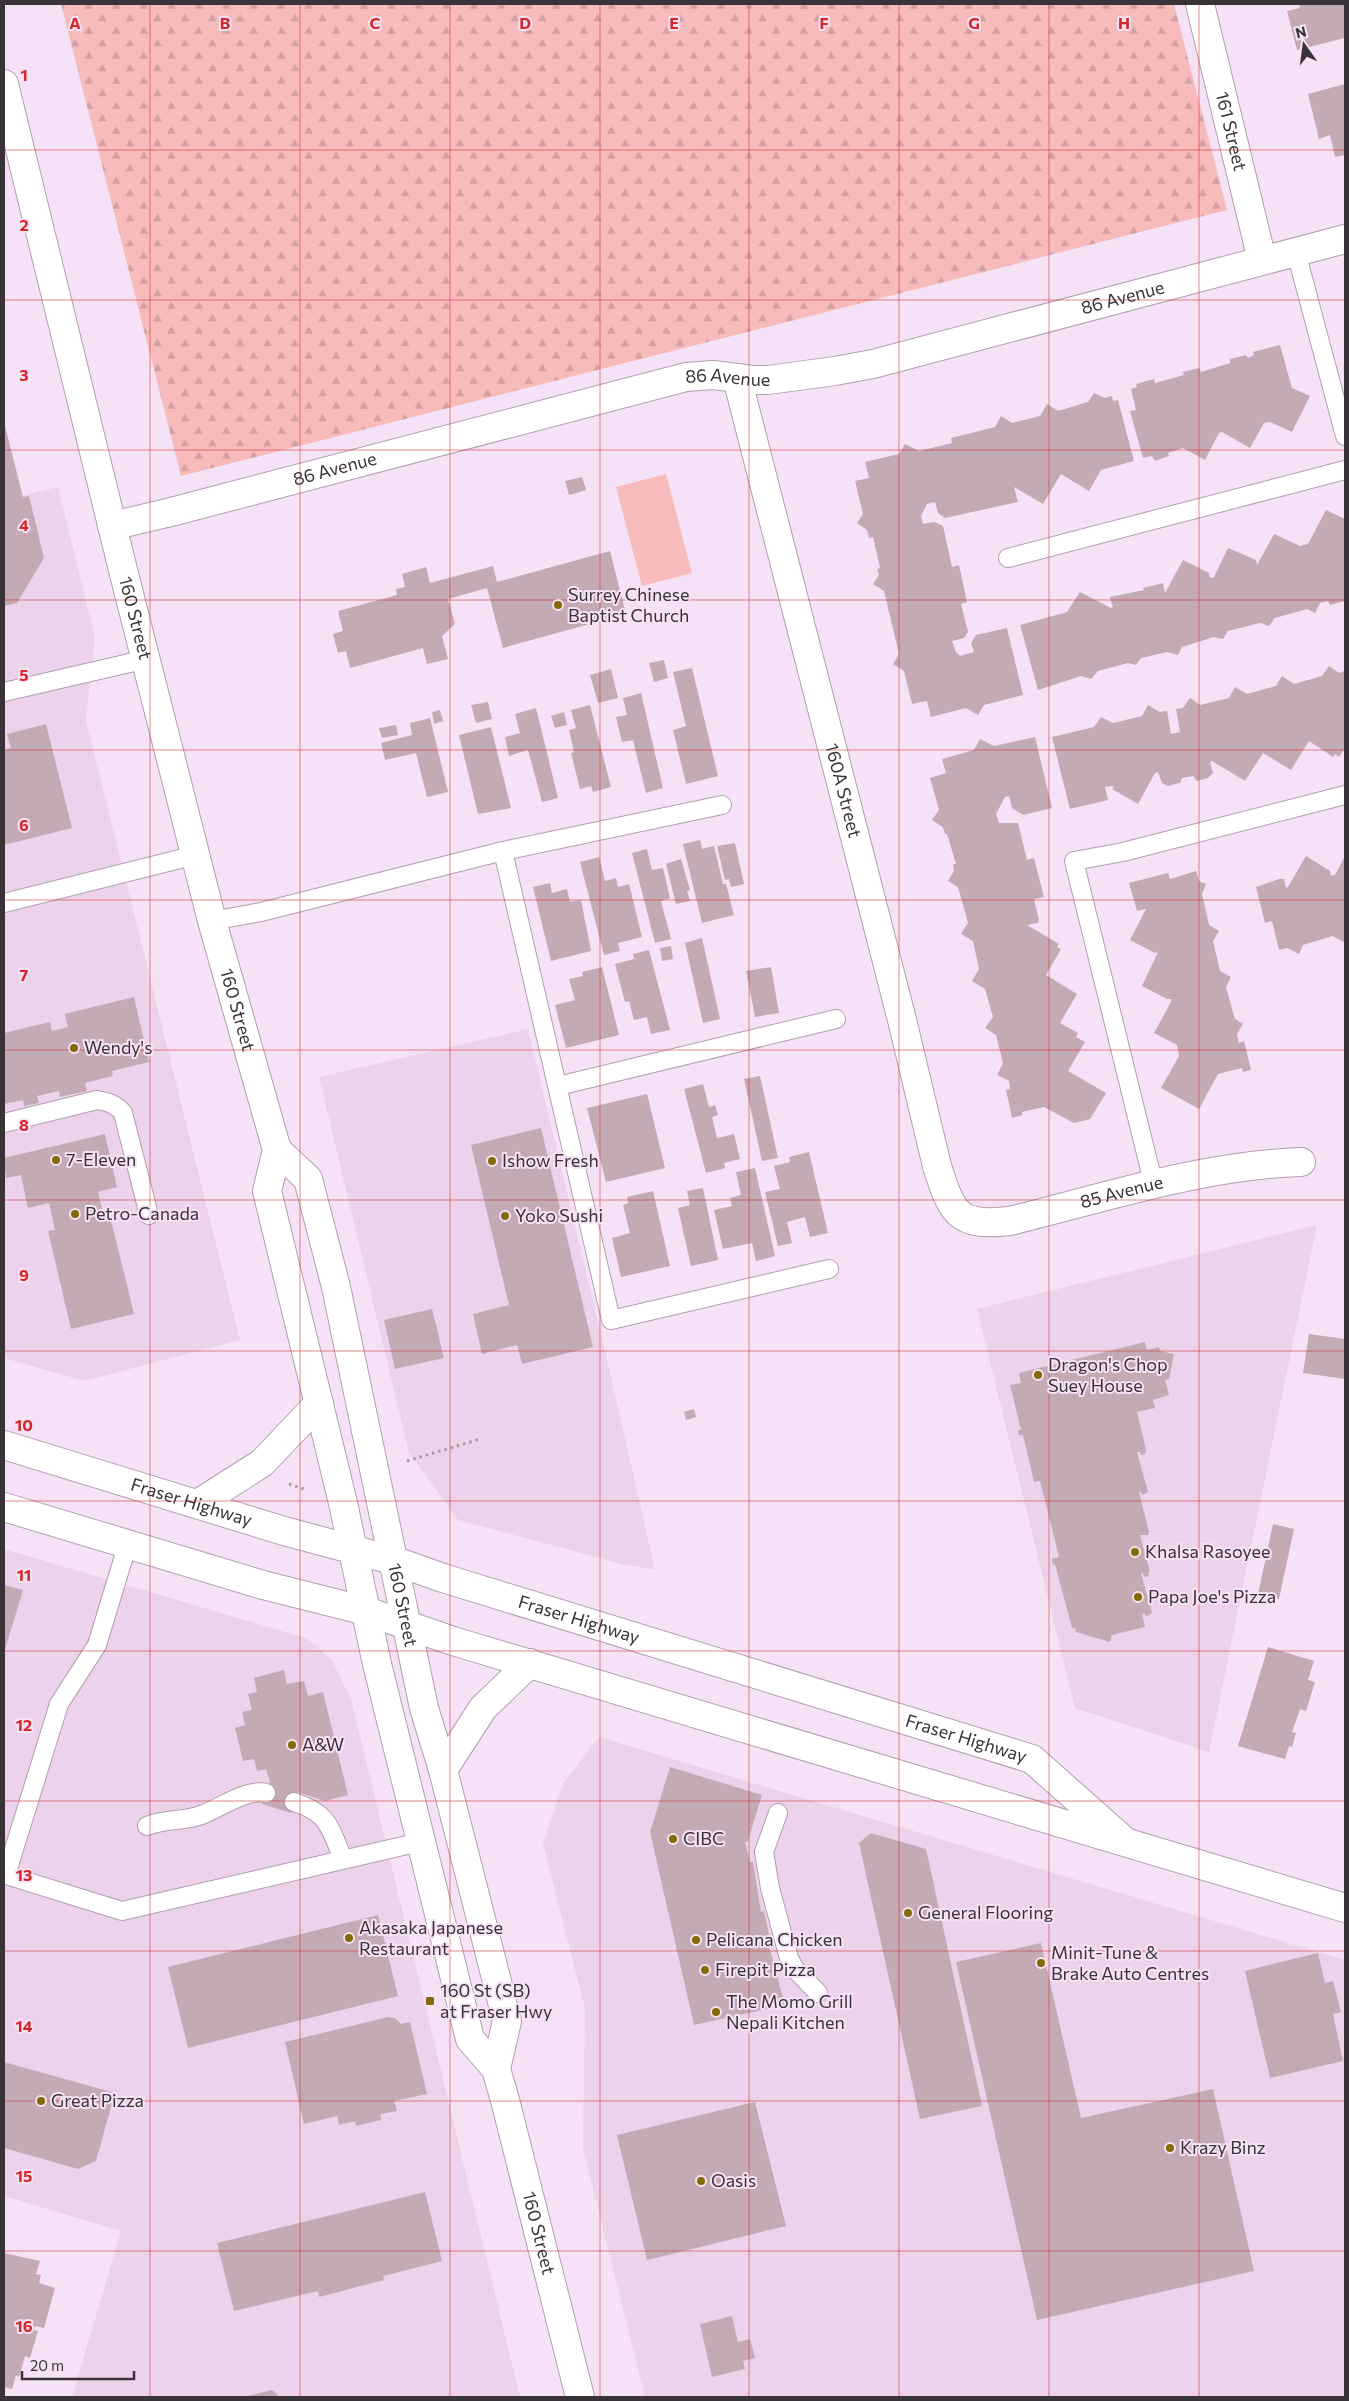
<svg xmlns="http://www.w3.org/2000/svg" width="1349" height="2401" viewBox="0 0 1349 2401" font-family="Commissioner,sans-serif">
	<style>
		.built { fill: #ecd3eb }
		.forest { fill: url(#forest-firs) }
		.garden { fill: #f7bbbc }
		.building { fill: #c4aab5 }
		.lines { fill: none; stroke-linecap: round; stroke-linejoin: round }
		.lane-casing { stroke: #b19fb1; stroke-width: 20 }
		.street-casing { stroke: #b19fb1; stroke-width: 30 }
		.secondary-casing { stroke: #b19fb1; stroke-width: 30 }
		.primary-casing { stroke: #b19fb1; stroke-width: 30 }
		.path { stroke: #a99aa8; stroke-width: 3; stroke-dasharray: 2.5 4; stroke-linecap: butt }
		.lane { stroke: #fff; stroke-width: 18 }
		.street { stroke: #fff; stroke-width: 28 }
		.secondary { stroke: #fff; stroke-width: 28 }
		.primary { stroke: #fff; stroke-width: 28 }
		.grid { fill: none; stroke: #d62828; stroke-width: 1; stroke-opacity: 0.55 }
		.poi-dot { fill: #846a05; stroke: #f6e2f6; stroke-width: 2 }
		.labels { text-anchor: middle; stroke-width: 4; stroke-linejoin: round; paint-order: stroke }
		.street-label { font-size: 18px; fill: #3a3239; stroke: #f6e2f6 }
		.poi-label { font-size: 18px; fill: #3a3239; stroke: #f6e2f6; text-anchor: start }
		.grid-label { font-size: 16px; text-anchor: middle; font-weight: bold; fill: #d62828; stroke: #f6e2f6; stroke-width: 4; stroke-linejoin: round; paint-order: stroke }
	</style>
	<defs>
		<pattern id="forest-firs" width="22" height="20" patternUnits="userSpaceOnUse" patternTransform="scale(1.25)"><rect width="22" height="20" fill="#f7bbbc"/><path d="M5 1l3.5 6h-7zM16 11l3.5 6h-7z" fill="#d4a1a2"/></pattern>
	</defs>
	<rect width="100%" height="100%" fill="#f6e2f6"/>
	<g class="built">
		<polygon points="58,487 95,638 86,721 240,1340 84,1381 4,1358 4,500"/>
		<polygon points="528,1029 603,1342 655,1570 622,1564 458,1520 409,1453 319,1077"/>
		<polygon points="1317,1225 1209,1752 1075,1708 977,1309"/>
		<polygon points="4,1549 306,1638 332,1660 351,1699 520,2397 72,2397 121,2231 4,2196"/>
		<polygon points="599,1737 1345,1960 1345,2397 645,2397 583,2149 585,2009 543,1843 563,1783"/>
	</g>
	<polygon class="forest" points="61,4 1174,4 1227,210 181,476"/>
	<polygon class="garden" points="666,474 692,573 642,586 616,487"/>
	<g class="building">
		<polygon points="1299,4 1345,4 1345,38 1297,50 1287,11 1300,8"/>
		<polygon points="1345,84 1345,155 1335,157 1330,135 1319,139 1308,94"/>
		<polygon points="1280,345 1292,388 1310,396 1292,432 1270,422 1264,423 1250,448 1222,432 1219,433 1205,460 1183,448 1168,453 1169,456 1155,461 1152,456 1143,458 1130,411 1136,410 1131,389 1137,387 1136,384 1154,379 1155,383 1184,375 1183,372 1199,368 1201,372 1230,363 1230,359 1246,355 1248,358 1254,355 1253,352"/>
		<polygon points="1094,393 1105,398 1112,396 1113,401 1118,400 1134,461 1101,470 1089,491 1061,474 1043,504 1014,487 1018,502 945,518 938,513 935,502 927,504 921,516 923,524 934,522 943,526 952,567 959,565 967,602 961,604 968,632 964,638 952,641 956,652 960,656 974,652 971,643 976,635 1007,628 1023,695 984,705 978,715 966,708 931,717 927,701 912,704 904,671 893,664 899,654 884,591 873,584 879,575 877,569 880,568 873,537 869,538 867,530 857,523 863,514 855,481 869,478 865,462 899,454 905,444 919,451 952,443 951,438 995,427 1001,416 1012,423 1040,416 1047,404 1058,411 1088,402"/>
		<polygon points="4,422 23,497 29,496 44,558 17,603 4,606"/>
		<polygon points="582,477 586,490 569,495 565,481"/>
		<polygon points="1326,510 1345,519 1345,601 1330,605 1328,601 1320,603 1315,613 1307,609 1275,618 1269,626 1260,623 1228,631 1223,639 1214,637 1182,647 1178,655 1167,652 1141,658 1136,665 1128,663 1098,671 1091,679 1081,676 1038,690 1020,625 1067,612 1080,592 1111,608 1113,607 1110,597 1144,590 1143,588 1163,583 1165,593 1183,560 1209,573 1210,578 1214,577 1228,548 1256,560 1257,565 1274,534 1300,546 1308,544"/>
		<polygon points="610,551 626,614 503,648 487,588 448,599 455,624 442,636 448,659 427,664 423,648 350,668 346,651 338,653 333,634 343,631 338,611 397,595 396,589 405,587 402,574 426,567 430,583 493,566 497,582"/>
		<polygon points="664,660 668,678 654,682 649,663"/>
		<polygon points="1329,666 1339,673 1345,671 1345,748 1339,757 1335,754 1333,757 1309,741 1291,770 1263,753 1245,781 1212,761 1210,762 1213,773 1208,778 1197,781 1193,776 1182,778 1180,783 1168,786 1162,783 1158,772 1155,773 1138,804 1112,789 1114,787 1111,786 1105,787 1108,800 1070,809 1052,737 1094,727 1101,717 1113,723 1142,716 1148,705 1160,712 1167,711 1171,734 1180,732 1176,709 1183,708 1190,698 1200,705 1229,698 1235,687 1247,694 1276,686 1282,676 1294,684 1322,676"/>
		<polygon points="692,668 718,776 686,784 673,730 686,726 673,672"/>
		<polygon points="611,669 618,698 598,703 590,675"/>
		<polygon points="641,693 663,788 646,793 633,740 622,742 616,717 627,715 623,698"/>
		<polygon points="488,702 492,719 476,723 471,705"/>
		<polygon points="590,705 611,787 593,792 591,786 580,789 571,753 574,752 569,730 576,728 571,710"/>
		<polygon points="536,708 558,798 542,802 528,750 509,756 505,737 520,733 515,714"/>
		<polygon points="440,710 443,721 434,724 432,712"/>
		<polygon points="564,712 567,725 555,728 551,716"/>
		<polygon points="430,718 448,792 427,797 416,753 385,760 381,743 412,735 410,723"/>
		<polygon points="46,724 72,828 4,845 4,750 11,748 7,734"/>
		<polygon points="396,725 398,735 382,738 379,728"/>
		<polygon points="491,727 511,808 478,814 459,735"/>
		<polygon points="1035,737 1052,808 1023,815 1012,808 1009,796 1005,797 996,814 999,823 1018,823 1027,860 1034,858 1044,897 1034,899 1039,920 1038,923 1027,925 1059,944 1057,947 1061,949 1046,975 1077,994 1060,1023 1078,1033 1076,1037 1085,1042 1068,1071 1106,1093 1090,1119 1074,1123 1044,1107 1022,1112 1022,1115 1012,1118 1006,1090 1010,1089 1009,1081 997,1075 1003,1063 996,1035 985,1028 993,1017 985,989 972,981 979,969 973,941 961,934 968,923 958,887 948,881 954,871 953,864 956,864 947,834 945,834 943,827 932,820 939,810 930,778 946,773 942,759 974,750 980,739 994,746"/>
		<polygon points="700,840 702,849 714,846 723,884 726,884 734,915 702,923 683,844"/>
		<polygon points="735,843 744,884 731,887 729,879 725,880 717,846"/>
		<polygon points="647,849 652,870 663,868 670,898 661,901 671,939 655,943 632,853"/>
		<polygon points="1306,856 1330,871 1331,876 1335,875 1345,856 1345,943 1333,936 1303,945 1299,954 1287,948 1279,950 1272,921 1265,923 1256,887 1279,879 1284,879 1286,888 1288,887"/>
		<polygon points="599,857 605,881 616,878 618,887 629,884 642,937 618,943 620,951 604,955 580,862"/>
		<polygon points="681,859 690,890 687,891 690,901 676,904 666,864"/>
		<polygon points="1196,871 1199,881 1206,884 1202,894 1209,925 1219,931 1213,941 1220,971 1231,977 1226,987 1235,1019 1243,1024 1237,1034 1239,1043 1244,1041 1251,1070 1243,1072 1242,1068 1218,1074 1199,1109 1161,1088 1179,1056 1177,1045 1154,1033 1171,1002 1171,999 1167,999 1142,986 1158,952 1155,953 1130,940 1146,909 1137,911 1129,883 1168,873 1170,879"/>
		<polygon points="550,883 552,893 567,889 570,902 581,900 591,951 551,961 533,887"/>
		<polygon points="702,938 720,1019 703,1023 685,943"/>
		<polygon points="671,946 673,959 662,961 660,948"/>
		<polygon points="649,950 670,1030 651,1034 647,1017 634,1020 629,1001 625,1002 615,964 634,959 633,954"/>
		<polygon points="602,967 619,1035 566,1048 555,1005 575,1000 569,979 583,976 582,972"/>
		<polygon points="771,967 779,1013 755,1017 746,971"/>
		<polygon points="134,997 149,1062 112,1071 113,1076 85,1083 87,1091 60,1097 59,1091 37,1096 39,1103 24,1106 23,1100 4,1104 4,1033 50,1022 52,1031 68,1027 65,1014"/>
		<polygon points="760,1076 778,1158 762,1161 744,1079"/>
		<polygon points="703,1084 709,1107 715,1105 718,1115 712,1117 717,1138 734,1134 740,1159 724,1163 725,1168 706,1173 684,1089"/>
		<polygon points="647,1094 665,1168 606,1182 587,1108"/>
		<polygon points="541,1128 593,1347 522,1364 517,1345 482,1354 473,1314 509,1305 471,1145"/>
		<polygon points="105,1134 117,1187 98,1192 104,1217 110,1216 134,1314 71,1329 48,1231 55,1230 49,1203 28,1208 21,1175 6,1178 4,1158"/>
		<polygon points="809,1152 828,1233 810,1237 805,1217 787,1222 792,1243 778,1246 765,1192 780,1189 774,1166 790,1162 789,1157"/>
		<polygon points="755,1168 775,1256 756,1261 752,1243 723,1249 714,1210 732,1206 730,1198 741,1195 736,1172"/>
		<polygon points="703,1188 718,1260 691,1266 678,1208 690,1205 687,1191"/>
		<polygon points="653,1191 670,1266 621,1277 612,1238 630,1233 623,1205 628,1203 627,1197"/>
		<polygon points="432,1309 444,1358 395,1369 384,1320"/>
		<polygon points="1309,1334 1345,1339 1345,1379 1303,1373"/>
		<polygon points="1145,1342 1147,1350 1159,1347 1160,1351 1174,1354 1169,1379 1165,1380 1169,1395 1153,1400 1155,1408 1137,1412 1146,1450 1145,1454 1141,1455 1140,1452 1137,1452 1148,1492 1142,1495 1141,1492 1139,1492 1149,1532 1148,1535 1140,1535 1150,1572 1148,1573 1149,1576 1144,1577 1143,1573 1141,1573 1152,1613 1146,1617 1145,1614 1142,1614 1145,1627 1112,1635 1110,1642 1076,1632 1075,1628 1072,1628 1055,1564 1053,1565 1052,1559 1059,1557 1040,1481 1034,1482 1023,1435 1019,1435 1018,1430 1021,1430 1010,1385 1021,1383 1019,1373"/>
		<polygon points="694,1409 696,1417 686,1420 684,1412"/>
		<polygon points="1273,1524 1294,1529 1279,1599 1258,1594"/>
		<polygon points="4,1585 23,1590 4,1653"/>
		<polygon points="1268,1647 1314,1661 1308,1680 1315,1682 1306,1711 1300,1709 1292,1732 1296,1733 1292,1747 1289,1746 1285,1759 1238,1746"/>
		<polygon points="284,1670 287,1684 304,1681 308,1696 323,1692 348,1795 325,1801 298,1792 291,1813 262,1804 270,1782 266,1769 257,1771 254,1759 243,1761 235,1728 245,1725 242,1712 252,1710 248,1694 257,1692 254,1678"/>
		<polygon points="670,1767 762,1795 748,1841 745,1842 750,1862 753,1862 761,1912 764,1911 770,1939 767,1939 785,2005 694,2025 650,1832"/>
		<polygon points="871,1833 926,1849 982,2106 920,2119 859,1843"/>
		<polygon points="378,1915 398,1996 188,2048 168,1967"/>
		<polygon points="1041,1943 1081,2118 1213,2089 1254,2271 1037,2320 956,1962"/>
		<polygon points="1318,1953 1325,1983 1333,1981 1341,2012 1333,2014 1343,2061 1270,2078 1245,1971"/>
		<polygon points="388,2017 395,2018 401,2024 410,2022 427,2094 394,2101 397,2111 380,2114 381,2120 356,2126 355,2121 339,2125 337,2116 304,2124 285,2042"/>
		<polygon points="4,2062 115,2093 96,2161 78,2169 4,2148"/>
		<polygon points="755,2102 786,2226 647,2260 617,2135"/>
		<polygon points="425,2192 442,2261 383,2276 384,2280 319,2297 318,2291 234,2311 217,2243"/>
		<polygon points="4,2253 40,2261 36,2274 41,2275 39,2283 55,2288 44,2328 35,2326 34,2330 38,2331 30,2358 25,2356 19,2377 16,2375 12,2389 4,2387"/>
		<polygon points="732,2316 738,2342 750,2339 755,2358 743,2361 745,2369 712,2377 700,2324"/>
		<polygon points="272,2390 277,2394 278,2397 244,2397"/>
	</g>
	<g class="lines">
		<defs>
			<g id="lane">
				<polyline points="1296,252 1345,436"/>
				<polyline points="1008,558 1345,470"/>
				<polyline points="4,692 147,659"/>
				<polyline points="503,851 611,1320 829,1269"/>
				<polyline points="4,903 196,855"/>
				<polyline points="212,921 261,912 503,851 722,805"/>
				<polyline points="558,1086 836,1019"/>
				<path d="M4,1123L97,1100C108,1102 116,1104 123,1113L149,1215"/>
				<polyline points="1154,1186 1074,861 1123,852 1345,795"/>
				<polyline points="128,1543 97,1645 59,1704 6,1875 122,1911 420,1842"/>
				<path d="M294,1802C329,1813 330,1828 343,1859"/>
				<polyline points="778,1813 764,1852 770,1888 789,1958 794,1968 818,1993"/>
				<path d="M147,1826C166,1818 186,1822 204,1814C221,1807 249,1788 266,1793"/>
			</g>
			<g id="street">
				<path id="s1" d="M1200,4L1262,260"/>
				<path id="s2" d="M737,378L902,1020L937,1166C952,1214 958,1227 1010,1221C1103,1198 1204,1165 1301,1162"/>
				<path id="s3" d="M112,526L171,512L686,377L713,375L753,380H768L835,371L873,364L1345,239"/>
			</g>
			<g id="secondary">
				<path id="s4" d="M4,84L124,574L212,921L277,1150L267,1191L343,1503L377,1664L470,2039L496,2069L505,2100L580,2397"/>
				<path id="s5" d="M277,1150L308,1179L336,1287L424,1708L443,1770L507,2021L496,2069"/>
			</g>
			<g id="primary">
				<path id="s6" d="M4,1445L284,1531L392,1560L443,1578L1032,1759L1121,1838"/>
				<polyline points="199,1503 262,1463 319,1403"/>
				<polyline points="4,1507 263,1585 366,1611 453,1641 1345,1908"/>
				<polyline points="443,1770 483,1708 530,1663"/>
			</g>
		</defs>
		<use href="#lane" class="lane-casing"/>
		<use href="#street" class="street-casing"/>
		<use href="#secondary" class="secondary-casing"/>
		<use href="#primary" class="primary-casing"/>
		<g class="path">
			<polyline points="407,1461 480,1439"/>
			<polyline points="289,1484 304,1489"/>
		</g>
		<use href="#lane" class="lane"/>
		<use href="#street" class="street"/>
		<use href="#secondary" class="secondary"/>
		<use href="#primary" class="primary"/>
	</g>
	<path class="grid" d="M150,4V2397M300,4V2397M450,4V2397M600,4V2397M749,4V2397M899,4V2397M1049,4V2397M1199,4V2397M4,150H1345M4,300H1345M4,450H1345M4,600H1345M4,750H1345M4,900H1345M4,1050H1345M4,1200H1345M4,1351H1345M4,1501H1345M4,1651H1345M4,1801H1345M4,1951H1345M4,2101H1345M4,2251H1345"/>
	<g class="poi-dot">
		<circle cx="558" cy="605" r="5"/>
		<circle cx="74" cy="1048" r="5"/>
		<circle cx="56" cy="1160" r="5"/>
		<circle cx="492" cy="1161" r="5"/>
		<circle cx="75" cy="1214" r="5"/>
		<circle cx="505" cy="1216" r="5"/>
		<circle cx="1038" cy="1375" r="5"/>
		<circle cx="1135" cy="1552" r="5"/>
		<circle cx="1138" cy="1597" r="5"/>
		<circle cx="292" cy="1745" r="5"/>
		<circle cx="673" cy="1839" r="5"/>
		<circle cx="908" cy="1913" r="5"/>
		<circle cx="349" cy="1938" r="5"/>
		<circle cx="696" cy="1940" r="5"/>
		<circle cx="1041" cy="1963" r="5"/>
		<circle cx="705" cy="1970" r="5"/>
		<rect x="425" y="1996" width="10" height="10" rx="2.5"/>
		<circle cx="716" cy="2012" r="5"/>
		<circle cx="41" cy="2101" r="5"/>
		<circle cx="1170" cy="2148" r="5"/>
		<circle cx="701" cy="2181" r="5"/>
	</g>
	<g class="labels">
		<g class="street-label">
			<text dy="6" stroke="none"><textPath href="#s1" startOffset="131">161 Street</textPath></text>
			<text dy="6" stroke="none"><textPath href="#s3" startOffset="1040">86 Avenue</textPath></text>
			<text dy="6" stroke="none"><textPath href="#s3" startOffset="635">86 Avenue</textPath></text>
			<text dy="6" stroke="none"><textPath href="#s3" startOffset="230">86 Avenue</textPath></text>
			<text dy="6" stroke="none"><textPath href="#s4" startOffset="550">160 Street</textPath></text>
			<text dy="6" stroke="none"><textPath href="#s2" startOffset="426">160A Street</textPath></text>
			<text dy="6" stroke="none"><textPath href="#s4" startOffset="955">160 Street</textPath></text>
			<text dy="6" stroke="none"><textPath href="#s2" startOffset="1034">85 Avenue</textPath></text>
			<text dy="6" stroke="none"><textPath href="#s6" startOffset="196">Fraser Highway</textPath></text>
			<text dy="6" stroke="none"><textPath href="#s5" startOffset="479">160 Street</textPath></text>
			<text dy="6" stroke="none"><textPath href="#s6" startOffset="601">Fraser Highway</textPath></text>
			<text dy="6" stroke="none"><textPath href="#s6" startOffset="1006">Fraser Highway</textPath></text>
			<text dy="6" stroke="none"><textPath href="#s4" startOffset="2224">160 Street</textPath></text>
		</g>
		<g class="poi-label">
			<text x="568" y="601">Surrey Chinese<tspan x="568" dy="21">Baptist Church</tspan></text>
			<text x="84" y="1054">Wendy's</text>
			<text x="66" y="1166">7-Eleven</text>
			<text x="502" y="1167">Ishow Fresh</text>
			<text x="85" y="1220">Petro-Canada</text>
			<text x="515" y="1222">Yoko Sushi</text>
			<text x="1048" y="1371">Dragon's Chop<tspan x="1048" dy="21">Suey House</tspan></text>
			<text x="1145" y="1558">Khalsa Rasoyee</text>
			<text x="1148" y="1603">Papa Joe's Pizza</text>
			<text x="302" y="1751">A&amp;W</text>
			<text x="683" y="1845">CIBC</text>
			<text x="918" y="1919">General Flooring</text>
			<text x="359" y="1934">Akasaka Japanese<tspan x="359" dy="21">Restaurant</tspan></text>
			<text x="706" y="1946">Pelicana Chicken</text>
			<text x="1051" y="1959">Minit-Tune &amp;<tspan x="1051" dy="21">Brake Auto Centres</tspan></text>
			<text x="715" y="1976">Firepit Pizza</text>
			<text x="440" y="1997">160 St (SB)<tspan x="440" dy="21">at Fraser Hwy</tspan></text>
			<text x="726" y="2008">The Momo Grill<tspan x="726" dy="21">Nepali Kitchen</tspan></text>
			<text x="51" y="2107">Great Pizza</text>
			<text x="1180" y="2154">Krazy Binz</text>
			<text x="711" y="2187">Oasis</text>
		</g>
	</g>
	<g class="grid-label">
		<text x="75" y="29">A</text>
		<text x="225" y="29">B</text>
		<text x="375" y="29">C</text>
		<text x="525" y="29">D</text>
		<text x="674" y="29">E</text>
		<text x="824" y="29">F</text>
		<text x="974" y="29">G</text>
		<text x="1124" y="29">H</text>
		<text x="24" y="81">1</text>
		<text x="24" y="231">2</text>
		<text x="24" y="381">3</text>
		<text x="24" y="531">4</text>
		<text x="24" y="681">5</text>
		<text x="24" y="831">6</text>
		<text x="24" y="981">7</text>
		<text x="24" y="1131">8</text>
		<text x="24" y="1281">9</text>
		<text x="24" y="1431">10</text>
		<text x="24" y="1581">11</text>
		<text x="24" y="1731">12</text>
		<text x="24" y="1881">13</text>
		<text x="24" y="2032">14</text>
		<text x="24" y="2182">15</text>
		<text x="24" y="2332">16</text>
	</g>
	<rect width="1349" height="2401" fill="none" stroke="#3a3239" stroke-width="10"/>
	<g transform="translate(1304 45) rotate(346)" stroke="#f6e2f6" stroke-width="4" paint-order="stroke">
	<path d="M0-4L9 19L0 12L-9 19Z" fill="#3a3239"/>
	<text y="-8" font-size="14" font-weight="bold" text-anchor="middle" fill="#3a3239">N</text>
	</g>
	<path d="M22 2371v8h112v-8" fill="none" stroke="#3a3239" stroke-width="2.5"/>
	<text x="30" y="2371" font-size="15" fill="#3a3239" stroke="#f6e2f6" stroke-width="4" paint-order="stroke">20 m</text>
</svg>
